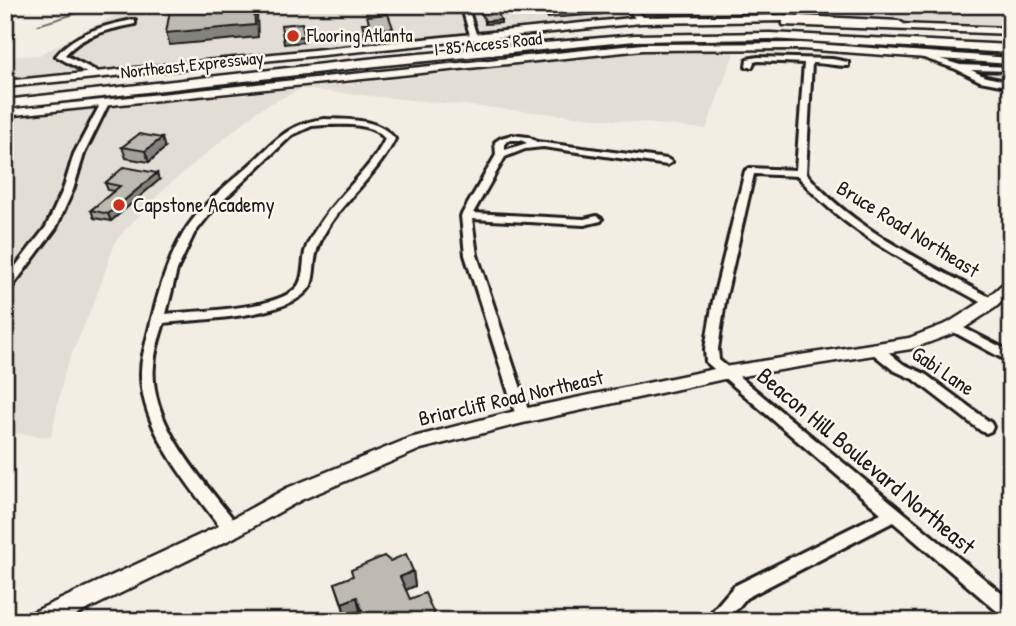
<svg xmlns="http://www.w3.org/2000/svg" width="1016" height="626" viewBox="0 0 1016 626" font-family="'Patrick Hand',sans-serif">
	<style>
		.built { fill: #e2ded5 }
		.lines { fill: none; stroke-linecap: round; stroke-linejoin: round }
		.stream { stroke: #716f6b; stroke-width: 2 }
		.minor-casing { stroke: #1c1c1c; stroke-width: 6 }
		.major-casing { stroke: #1c1c1c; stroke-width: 5 }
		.highway-casing { stroke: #1c1c1c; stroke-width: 5 }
		.minor { fill: #fbf7ec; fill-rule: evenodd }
		.major { fill: #fbf7ec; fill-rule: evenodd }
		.highway { fill: #fbf7ec; fill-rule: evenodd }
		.wall { fill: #a3a098; stroke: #1c1c1c; stroke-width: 2 }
		.shaded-wall { fill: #84827c; stroke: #1c1c1c; stroke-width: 2 }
		.building { fill: #bdbab1; stroke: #1c1c1c; stroke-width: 2 }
		.poi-dot { fill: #c8321e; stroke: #fbf7ec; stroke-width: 2.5 }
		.labels { text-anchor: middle; stroke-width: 5; stroke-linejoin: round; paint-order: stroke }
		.far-poi-label { font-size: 18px; fill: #1c1c1c; stroke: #fbf7ec; text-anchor: start }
		.far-street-label { font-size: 18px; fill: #1c1c1c; stroke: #fbf7ec }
		.poi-label { font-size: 21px; fill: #1c1c1c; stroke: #fbf7ec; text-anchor: start }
		.street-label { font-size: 21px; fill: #1c1c1c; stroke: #fbf7ec }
		.near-street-label { font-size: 24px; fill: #1c1c1c; stroke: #fbf7ec }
	</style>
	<rect width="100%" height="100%" fill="#f2eee4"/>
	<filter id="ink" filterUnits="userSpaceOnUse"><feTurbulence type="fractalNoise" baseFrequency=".0143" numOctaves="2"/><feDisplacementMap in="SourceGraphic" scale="14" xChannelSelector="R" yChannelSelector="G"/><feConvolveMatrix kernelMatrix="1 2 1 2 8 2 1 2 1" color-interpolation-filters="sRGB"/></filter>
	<g filter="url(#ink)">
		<g class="built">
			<polygon points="171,5 1011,5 1011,26 749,15 623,18 5,78 5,57 39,55 128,9"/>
			<polygon points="735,50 706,129 301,89 260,109 166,187 116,240 95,300 65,370 51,437 5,432 5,118 407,78 616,53"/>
		</g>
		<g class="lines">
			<g class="stream">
				<polyline points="38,25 104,5"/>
				<polyline points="5,36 14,32"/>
			</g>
			<defs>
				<g id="minor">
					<polygon points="461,5 467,5 477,37 470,35"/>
					<polygon points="625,5 632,5 644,18 644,22 638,22"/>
					<path d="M132,20H135V24C109,29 82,35 65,55L98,72V76H92L56,56C75,32 104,26 132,20Z"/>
					<polygon points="921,53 960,65 1011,67 1011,71 971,70 986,77 1011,82 1011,87 980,81 956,69 921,57"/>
					<path d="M758,57L832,59L848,62V66C836,66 824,63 812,63L806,173C855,232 929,263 995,300L997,303L991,307L987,306C921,268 847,236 798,176L754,174L725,301L718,349L719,360L1011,601V620L1005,618L893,522L746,598L727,621H706L709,615L734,586L881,513L706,362L705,349L713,301L745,171L750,168L796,170L804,63L758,61L754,62L752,67H746L747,59Z"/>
					<polygon points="102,101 109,103 84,154 73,190 56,228 9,291 5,292 5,280 46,227 63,190 74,154"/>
					<path d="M325,119C349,120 379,118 395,139C379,172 350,194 330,224C323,235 317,246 315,259C314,267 314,277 311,285C295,318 197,319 164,323C160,336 155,350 154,365C148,423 204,481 237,524L239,529L237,534L231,536L225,534C190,485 129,419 143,355C153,314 162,270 183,234C200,205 230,183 254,161C277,139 292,122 325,119ZM325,125C345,125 372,122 385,139C370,170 342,191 323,219C316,229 308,240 305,252C303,262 304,275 299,284C285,310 195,311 166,314L177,270L194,234L212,211L292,135L312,126Z"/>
					<path d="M512,135L528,137L537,142L667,159L672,162L667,165L543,147L525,149L505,157L473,213L584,219L597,216L602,219L601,221L584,225L472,219L477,255L530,416L528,420L523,421L518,420L516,416L465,255L461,216L496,155L495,142L501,138ZM510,140H521L527,143L505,150V143Z"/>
					<polygon points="954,323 1011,352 1011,363 950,330 948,327"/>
					<polygon points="877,345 882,347 903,364 925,374 991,423 993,427 991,431 986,433 981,431 915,380 893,370 872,353 871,350 872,347"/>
				</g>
				<g id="major">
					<polygon points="782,15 899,21 904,24 899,27 782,21 641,23 5,87 5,81 641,17"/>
					<polygon points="801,43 1011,58 1011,64 801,49 643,50 5,116 5,110 643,44"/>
					<polygon points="1011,279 1011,293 996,307 960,331 911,349 724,379 523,423 421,449 301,500 233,538 64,621 28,621 31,613 219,526 287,488 410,438 523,409 724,367 909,338 948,323 986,299 1006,281"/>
				</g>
				<g id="highway">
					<polygon points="787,20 1010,28 1011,34 783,25 783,21"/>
					<polygon points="770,33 1011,45 1011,53 770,39 635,41 385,65 5,108 5,100 385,57 635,35"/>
				</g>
			</defs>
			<use href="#minor" class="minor-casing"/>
			<use href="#major" class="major-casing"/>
			<use href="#highway" class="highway-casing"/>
			<use href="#minor" class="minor"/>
			<use href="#major" class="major"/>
			<use href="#highway" class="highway"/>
		</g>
		<g class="wall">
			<polygon points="541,5 597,5 601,11 601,14 548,18"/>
			<polygon points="122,147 165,148 149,162 126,158"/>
			<polygon points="159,180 111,221 94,218 91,210 114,191 108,190 105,183"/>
			<polygon points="390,561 413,571 415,586 406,590 363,619 360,611 346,617 335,583"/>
		</g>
		<g class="shaded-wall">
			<polygon points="254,5 257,13 258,37 170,45 166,33"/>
			<polygon points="501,20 501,23 485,24 485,21"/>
			<polygon points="393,28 394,34 364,37 364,31"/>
			<polygon points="304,36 305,42 284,44 283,38"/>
			<polygon points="162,138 165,148 149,162 145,151"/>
			<polygon points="157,173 159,180 111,221 108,214"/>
			<polygon points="413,571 415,586 403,591 400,577"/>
			<polygon points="357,597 360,611 346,617 342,603"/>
		</g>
		<g class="building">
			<polygon points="171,5 254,5 255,25 166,33"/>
			<polygon points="542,5 597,5 601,11 548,15"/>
			<polygon points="491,11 497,12 501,20 485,21 481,12"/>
			<polygon points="388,14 393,28 364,31 362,23 369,23 367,16"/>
			<polygon points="302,23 304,36 283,38 281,25"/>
			<polygon points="139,134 162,138 145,151 122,147"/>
			<polygon points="124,167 157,173 108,214 91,210 120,186 105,183"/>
			<polygon points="406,554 413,571 400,577 410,599 425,593 437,621 361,621 365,618 357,597 342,603 335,583 353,576 351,570 384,556 390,561"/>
		</g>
	</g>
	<g class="poi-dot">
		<circle cx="293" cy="36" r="7"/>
		<circle cx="119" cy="205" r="7"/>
	</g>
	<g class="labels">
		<g class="far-poi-label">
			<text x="307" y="42">Flooring Atlanta</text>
		</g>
		<g class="far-street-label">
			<text transform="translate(488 44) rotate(-6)" y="6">I-85 Access Road</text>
			<text transform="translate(192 65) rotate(-6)" y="6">Northeast Expressway</text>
		</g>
		<g class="poi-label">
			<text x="133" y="212">Capstone Academy</text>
		</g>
		<g class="street-label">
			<text transform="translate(908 229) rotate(32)" y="7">Bruce Road Northeast</text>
			<text transform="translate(943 371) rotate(34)" y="7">Gabi Lane</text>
			<text transform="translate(511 398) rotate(-13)" y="7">Briarcliff Road Northeast</text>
		</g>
		<g class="near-street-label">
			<text transform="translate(866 461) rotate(40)" y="8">Beacon Hill Boulevard Northeast</text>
		</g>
	</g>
	<rect width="1016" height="626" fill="none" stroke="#fbf7ec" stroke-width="28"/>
	<rect x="14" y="14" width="988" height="598" fill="none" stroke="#1c1c1c" stroke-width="2.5" filter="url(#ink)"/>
</svg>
